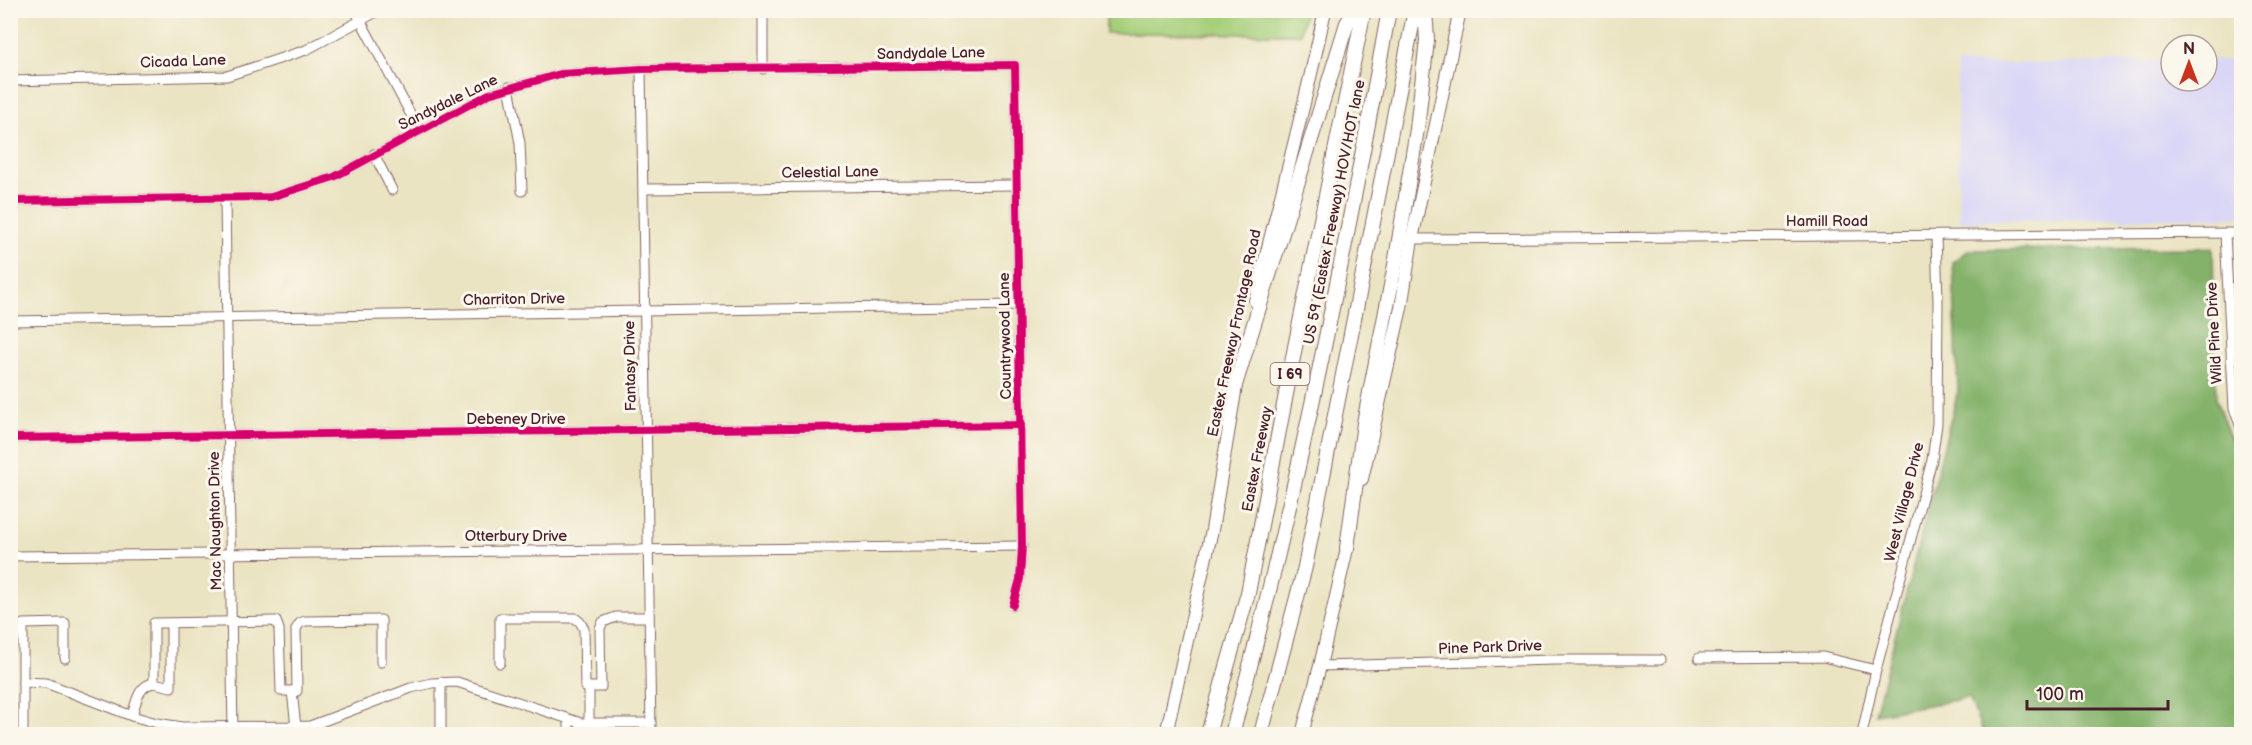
<svg xmlns="http://www.w3.org/2000/svg" width="2252" height="745" viewBox="0 0 2252 745" font-family="'Balsamiq Sans',sans-serif">
	<style>
		.built { fill: #d9d6f7 }
		.green { fill: #a6cf7a; stroke: #787752; stroke-width: 1.5 }
		.forest { fill: #84b26a; stroke: #67684a; stroke-width: 1.5 }
		.lines { fill: none; stroke-linecap: round; stroke-linejoin: round }
		.minor-casing { stroke: #826460; stroke-width: 11 }
		.major-casing { stroke: #826460; stroke-width: 14 }
		.highway-casing { stroke: #826460; stroke-width: 16 }
		.minor { stroke: #fff; stroke-width: 9 }
		.major { stroke: #fff; stroke-width: 12 }
		.highway { stroke: #fff; stroke-width: 14 }
		.cycleway-casing { stroke: #fbf7ec; stroke-width: 11 }
		.cycleway { stroke: #d6006c; stroke-width: 8 }
		.labels { text-anchor: middle; stroke-width: 6; stroke-linejoin: round; paint-order: stroke }
		.shield { fill: #fbf7ec; stroke: #7f6065; stroke-width: 1.5 }
		.shield-label { font-size: 14px; font-weight: bold; fill: #4a1f2b }
		.street-label { font-size: 15px; fill: #4a1f2b; stroke: #fbf7ec }
	</style>
	<rect width="100%" height="100%" fill="#fbf7ec"/>
	<filter id="ink" filterUnits="userSpaceOnUse"><feTurbulence type="fractalNoise" baseFrequency=".0167" numOctaves="2"/><feDisplacementMap in="SourceGraphic" scale="12" xChannelSelector="R" yChannelSelector="G"/><feConvolveMatrix kernelMatrix="1 2 1 2 8 2 1 2 1" color-interpolation-filters="sRGB"/></filter>
	<filter id="wash" filterUnits="userSpaceOnUse"><feTurbulence type="fractalNoise" baseFrequency=".008" numOctaves="4" result="noise"/><feDisplacementMap in="SourceGraphic" scale="24" xChannelSelector="R" yChannelSelector="G"/><feGaussianBlur stdDeviation="1.35" result="paint"/><feColorMatrix in="noise" values="0 0 0 0 0 0 0 0 0 0 0 0 0 0 0 0 0 1.4 0 .05"/><feComposite in="paint" operator="in"/></filter>
	<g filter="url(#wash)">
		<rect width="100%" height="100%" fill="#ebe4c3"/>
		<polygon class="built" points="2207,60 2241,60 2241,217 1959,221 1957,64 2171,61 2171,81 2207,81"/>
		<polygon class="green" points="1106,11 1106,10 1305,11 1300,34 1106,33"/>
		<polygon class="forest" points="2213,248 2216,400 2241,467 2241,734 1984,734 1969,698 1875,714 1958,391 1953,262 1969,250"/>
	</g>
	<g filter="url(#ink)">
		<g class="lines">
			<defs>
				<g id="minor">
					<polyline points="355,10 419,130"/>
					<polyline points="763,10 763,69"/>
					<polyline points="641,69 651,734"/>
					<polyline points="10,81 227,76 306,50 380,10"/>
					<polyline points="509,87 520,143 522,191"/>
					<polyline points="374,154 392,190"/>
					<polyline points="645,189 1016,185"/>
					<polyline points="225,199 233,734"/>
					<polyline points="10,201 271,197 334,177 489,94 560,74 641,69 1015,65 1022,546 1020,579 1013,605"/>
					<polyline points="2225,233 2234,409 2242,430"/>
					<polyline points="1412,239 2242,233"/>
					<polyline points="10,321 1018,305"/>
					<polyline points="10,438 1021,425"/>
					<polyline points="10,556 1022,546"/>
					<polyline points="171,623 171,687 154,683 154,623 274,621 276,621 279,629 281,691 297,691 296,629 300,623 305,621 381,620 381,662"/>
					<polyline points="1699,658 1823,657 1876,670"/>
					<polyline points="500,663 500,618 575,618 580,622 584,629 585,687 601,687 600,628 603,622 616,617 649,617"/>
					<polyline points="1320,666 1555,660 1660,660"/>
					<polyline points="23,682 46,683 132,716 157,723 182,727 310,726 411,688 432,683 457,682 581,723 651,723"/>
					<polyline points="441,682 441,734"/>
					<polyline points="589,687 589,723"/>
					<polyline points="292,691 296,727"/>
					<path d="M132,716C136,703 138,685 154,683"/>
					<polyline points="569,720 569,734"/>
					<polyline points="23,734 23,624 65,623 65,658"/>
					<polyline points="1862,734 1876,670 1932,460 1937,424 1938,301 1936,236"/>
				</g>
				<g id="major">
					<path d="M1255,301C1278,204 1305,108 1325,10"/>
					<polyline points="1362,479 1401,308 1412,239 1460,10"/>
					<polyline points="1166,734 1212,530 1238,374"/>
					<polyline points="1302,734 1320,666 1349,540"/>
				</g>
				<g id="highway">
					<polyline points="1236,382 1347,23 1356,10"/>
					<polyline points="1347,548 1364,423 1395,265 1417,129 1427,40 1425,10"/>
					<polyline points="1208,734 1248,593 1295,347 1364,10"/>
					<path d="M1232,734C1297,496 1345,253 1389,10"/>
					<polyline points="1261,734 1305,567 1415,10"/>
				</g>
			</defs>
			<use href="#minor" class="minor-casing"/>
			<use href="#major" class="major-casing"/>
			<use href="#highway" class="highway-casing"/>
			<use href="#minor" class="minor"/>
			<use href="#major" class="major"/>
			<use href="#highway" class="highway"/>
			<defs>
				<g id="cycleway">
					<polyline points="10,201 271,197 334,177 489,94 560,74 641,69 1015,65 1022,546 1020,579 1013,605"/>
					<polyline points="10,438 1021,425"/>
				</g>
			</defs>
			<use href="#cycleway" class="cycleway-casing"/>
			<use href="#cycleway" class="cycleway"/>
		</g>
	</g>
	<g class="labels">
		<rect class="shield" x="1270.5" y="363" width="39" height="22" rx="4.5"/>
		<g class="shield-label">
			<text x="1290" y="379">I 69</text>
		</g>
		<g class="street-label">
			<text transform="translate(931 53) rotate(-1)" y="5">Sandydale Lane</text>
			<text transform="translate(183 61) rotate(-2)" y="5">Cicada Lane</text>
			<text transform="translate(448 102) rotate(-26)" y="5">Sandydale Lane</text>
			<text transform="translate(830 172) rotate(-1)" y="5">Celestial Lane</text>
			<text transform="translate(1334 212) rotate(-79)" y="5">US 59 (Eastex Freeway) HOV/HOT lane</text>
			<text x="1827" y="226">Hamill Road</text>
			<text transform="translate(514 299) rotate(-1)" y="5">Charriton Drive</text>
			<text transform="translate(1234 333) rotate(-78)" y="5">Eastex Freeway Frontage Road</text>
			<text transform="translate(2214 333) rotate(-93)" y="5">Wild Pine Drive</text>
			<text transform="translate(1005 336) rotate(-91)" y="5">Countrywood Lane</text>
			<text transform="translate(630 366) rotate(-91)" y="5">Fantasy Drive</text>
			<text x="516" y="424">Debeney Drive</text>
			<text transform="translate(1257 459) rotate(-79)" y="5">Eastex Freeway</text>
			<text transform="translate(1904 502) rotate(-76)" y="5">West Village Drive</text>
			<text transform="translate(215 521) rotate(-91)" y="5">Mac Naughton Drive</text>
			<text x="516" y="541">Otterbury Drive</text>
			<text transform="translate(1490 647) rotate(-2)" y="5">Pine Park Drive</text>
		</g>
	</g>
	<rect width="2252" height="745" fill="none" stroke="#fbf7ec" stroke-width="36"/>
	<g transform="translate(2189 63)"><circle r="28" fill="#fbf7ec" stroke="#b4a19f" stroke-width="1.5"/>
	<path d="M0-4.5L10 22L0 15L-10 22Z" fill="#c8321e"/>
	<text y="-9" font-size="16" font-weight="bold" text-anchor="middle" fill="#4a1f2b">N</text>
	</g>
	<path d="M2027 700v9h141v-9" fill="none" stroke="#4a1f2b" stroke-width="3"/>
	<text x="2036" y="700" font-size="18" fill="#4a1f2b" stroke="#fbf7ec" stroke-width="4.5" paint-order="stroke">100 m</text>
</svg>
